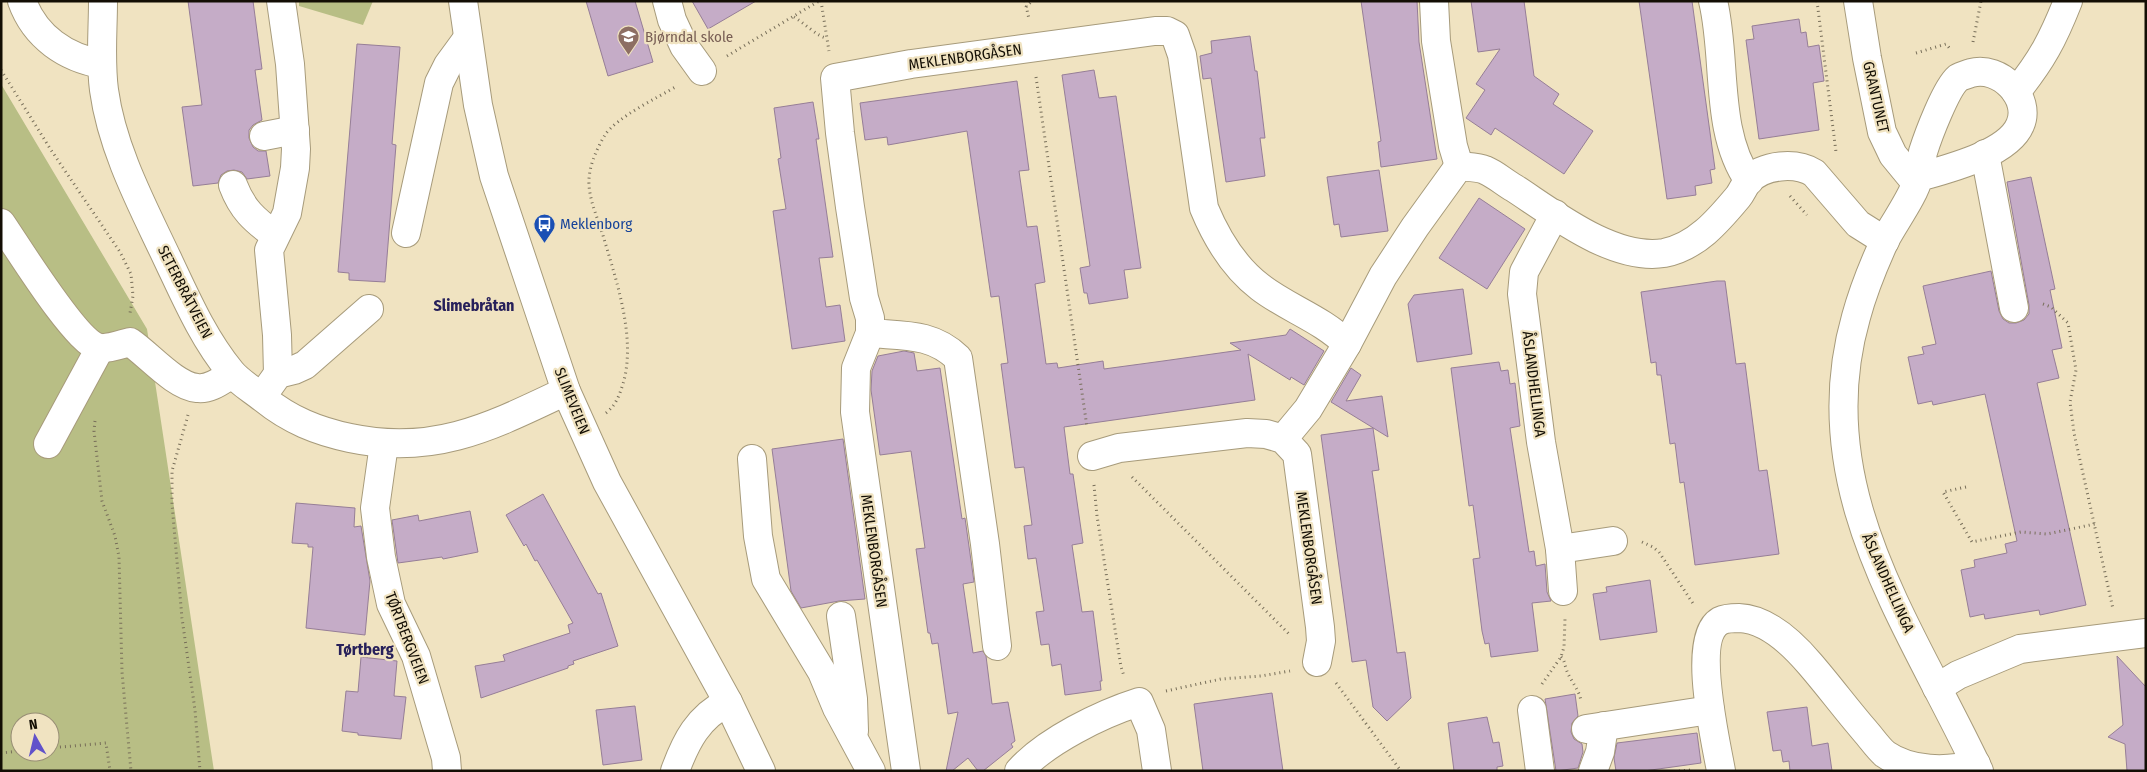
<svg xmlns="http://www.w3.org/2000/svg" width="2147" height="772" viewBox="0 0 2147 772" font-family="'Fira Sans Condensed',sans-serif">
	<style>
		.green { fill: #b8be85; fill-rule: evenodd }
		.building { fill: #c5acc7; stroke: #967e97 }
		.lines { fill: none; stroke-linecap: round; stroke-linejoin: round }
		.minor-casing { stroke: #a79b7b; stroke-width: 30 }
		.path { stroke: #776e59; stroke-width: 3; stroke-dasharray: 1 4; stroke-linecap: butt }
		.minor { stroke: #fff; stroke-width: 28 }
		.labels { text-anchor: middle; stroke-width: 4.5; stroke-linejoin: round; paint-order: stroke }
		.education-label { font-size: 15px; fill: #785e54; stroke: #f0e3c1; text-anchor: start }
		.street-label { font-size: 15px; fill: #130e04; stroke: #f0e3c1 }
		.transit-label { font-size: 15px; fill: #164399; stroke: #f0e3c1; text-anchor: start }
		.neighbourhood-label { font-size: 16px; font-weight: bold; fill: #27205a; stroke: #f0e3c1 }
	</style>
	<rect width="100%" height="100%" fill="#f0e3c1"/>
	<g class="green">
		<polygon points="299,1 373,1 363,25 299,6"/>
		<path d="M1,84L147,329L214,771H1ZM20,722H50V752H20Z"/>
	</g>
	<g class="building">
		<polygon points="188,1 253,1 262,69 255,70 262,120 253,125 249,130 249,138 253,147 258,151 266,151 270,176 247,179 242,172 234,170 227,171 221,175 218,183 193,186 182,107 202,105"/>
		<polygon points="586,1 635,1 653,62 608,76"/>
		<polygon points="692,1 756,1 708,29"/>
		<polygon points="1361,1 1417,1 1419,42 1437,159 1381,167 1378,142 1381,141"/>
		<polygon points="1471,1 1524,1 1534,76 1559,94 1553,104 1593,131 1564,174 1495,128 1491,135 1466,118 1485,90 1476,84 1500,49 1478,52"/>
		<polygon points="1639,1 1692,1 1715,169 1710,170 1712,183 1695,186 1696,195 1667,199"/>
		<polygon points="1799,19 1801,33 1806,32 1808,47 1819,45 1824,81 1813,83 1819,130 1759,139 1746,40 1754,39 1752,26"/>
		<polygon points="1250,36 1255,71 1257,71 1265,138 1260,138 1265,176 1226,182 1211,78 1203,79 1200,56 1212,53 1211,41"/>
		<polygon points="357,44 400,47 392,144 396,145 385,282 349,280 349,273 338,272"/>
		<polygon points="1094,70 1099,98 1116,96 1141,268 1124,270 1128,298 1089,304 1087,293 1084,293 1080,268 1090,266 1062,75"/>
		<polygon points="1017,81 1029,170 1019,171 1027,227 1037,226 1045,282 1035,284 1046,364 1057,363 1058,368 1103,361 1104,369 1163,361 1241,350 1230,343 1286,335 1290,329 1324,351 1304,385 1291,377 1290,380 1248,354 1255,400 1064,427 1070,474 1073,474 1083,543 1072,545 1082,612 1093,611 1102,681 1100,681 1101,690 1065,695 1061,664 1052,666 1049,644 1041,645 1036,612 1044,611 1036,558 1028,559 1024,526 1032,525 1024,467 1015,468 1001,364 1008,363 999,296 991,297 967,131 888,145 887,137 865,140 860,103"/>
		<polygon points="813,102 819,139 816,139 833,257 819,258 826,307 840,305 845,341 792,349 773,211 786,209 778,159 781,158 774,108"/>
		<polygon points="1379,170 1388,231 1341,237 1339,224 1334,225 1327,177"/>
		<polygon points="2031,177 2055,289 2050,290 2062,348 2052,350 2059,378 2037,383 2086,605 2040,615 2039,610 1985,619 1984,614 1970,617 1961,570 1975,567 1974,560 2007,553 2005,544 2017,541 1985,394 1933,405 1932,401 1918,404 1908,357 1924,354 1922,347 1936,344 1923,286 1991,271 1999,311 2003,319 2009,323 2016,323 2024,320 2029,314 2029,305 2007,182"/>
		<polygon points="1479,198 1525,229 1487,289 1439,258"/>
		<polygon points="1717,281 1725,281 1736,364 1745,363 1759,471 1767,470 1779,554 1695,565 1684,482 1680,483 1675,443 1670,444 1661,375 1657,375 1656,362 1651,363 1641,292"/>
		<polygon points="1463,289 1472,354 1417,362 1408,304 1414,295"/>
		<polygon points="904,351 914,353 917,371 940,368 962,519 965,518 974,582 963,584 973,653 983,651 986,656 992,704 1008,702 1015,741 1011,744 1013,747 983,771 978,771 968,758 952,771 946,771 958,712 948,714 938,643 932,644 930,633 928,633 916,549 925,548 911,451 880,455 871,390 872,371 878,356"/>
		<polygon points="1499,362 1501,371 1508,370 1510,384 1515,383 1520,426 1510,428 1529,552 1534,551 1536,566 1545,564 1547,592 1551,601 1532,603 1538,651 1491,657 1489,643 1485,644 1482,631 1473,559 1480,558 1473,505 1469,506 1451,368"/>
		<polygon points="1351,368 1361,375 1346,401 1382,396 1388,437 1331,402"/>
		<polygon points="1373,428 1379,470 1372,471 1374,484 1397,653 1405,652 1411,698 1387,721 1373,707 1366,660 1352,662 1321,435"/>
		<polygon points="843,439 865,599 839,601 801,608 791,591 772,449"/>
		<polygon points="543,494 598,594 601,593 618,646 573,661 574,664 568,666 568,668 481,698 475,666 505,661 503,655 570,633 568,625 573,623 537,560 535,561 526,544 524,546 506,515"/>
		<polygon points="296,503 355,508 354,527 361,526 370,581 365,635 306,628 313,547 308,547 308,544 292,543"/>
		<polygon points="470,511 478,552 443,559 442,557 398,563 392,520 418,515 419,521"/>
		<polygon points="1650,580 1657,632 1600,640 1593,594 1607,592 1606,587"/>
		<polygon points="2117,656 2146,687 2146,771 2127,771 2125,744 2108,737 2123,725"/>
		<polygon points="361,657 397,661 394,696 406,697 401,739 358,735 358,733 342,731 346,691 358,692"/>
		<polygon points="1272,693 1283,771 1203,771 1194,704"/>
		<polygon points="1575,694 1578,716 1572,723 1571,732 1574,739 1582,744 1583,752 1578,768 1556,771 1545,699"/>
		<polygon points="635,706 642,760 603,765 596,710"/>
		<polygon points="1807,707 1812,746 1828,743 1832,771 1790,771 1789,761 1783,762 1781,750 1773,751 1767,712"/>
		<polygon points="1487,717 1493,743 1499,742 1503,766 1497,767 1497,771 1454,771 1448,723"/>
		<polygon points="1697,733 1701,763 1644,771 1616,771 1614,758 1617,743"/>
	</g>
	<g class="lines">
		<defs>
			<g id="minor">
				<path d="M22,1C35,37 66,58 102,64"/>
				<path d="M103,1C103,31 100,60 104,90C112,149 142,205 167,258C186,298 203,338 231,372C239,382 253,390 264,399C290,420 317,431 350,438C435,456 492,426 566,391"/>
				<polyline points="463,1 478,105 494,176 566,391 607,482 728,702 761,771"/>
				<polyline points="667,1 672,20 684,46 702,71"/>
				<polyline points="1434,1 1436,41 1453,146 1459,166"/>
				<path d="M1713,1C1727,58 1714,131 1749,181"/>
				<polyline points="1858,1 1867,58 1882,132 1893,155 1916,183"/>
				<path d="M2016,92C2042,60 2053,39 2068,1"/>
				<polyline points="264,136 295,130"/>
				<polyline points="1985,154 2014,308"/>
				<path d="M1919,177C1947,169 2008,154 2020,125C2032,98 2000,65 1971,73C1968,74 1961,76 1958,78C1946,88 1928,136 1923,152C1921,160 1922,168 1919,176C1914,196 1895,221 1885,240C1874,264 1863,291 1856,317C1807,488 1910,624 1979,771"/>
				<path d="M233,185C242,209 254,220 275,235"/>
				<polyline points="1555,214 1524,272 1522,294 1541,442 1560,549 1563,591"/>
				<path d="M1,223C17,246 76,343 100,348C108,349 122,344 130,342C149,355 175,386 197,388C210,390 222,380 232,374"/>
				<polyline points="406,233 439,83 448,65 467,39"/>
				<polyline points="870,333 856,368 855,412 906,771"/>
				<path d="M1347,344L1383,276L1415,227L1459,166C1467,167 1478,167 1485,170C1495,174 1505,183 1514,188C1554,214 1613,261 1664,253C1696,247 1718,221 1738,197C1742,192 1744,186 1748,181C1764,164 1796,162 1814,173L1858,224L1885,241"/>
				<polyline points="278,374 277,335 269,250 287,213 295,168 296,149 290,64 281,1"/>
				<polyline points="268,388 278,374 294,370 305,365 369,309"/>
				<polyline points="48,444 100,348"/>
				<polyline points="384,444 375,508 381,557 391,604 416,656 446,758 447,771"/>
				<polyline points="1092,456 1119,448 1247,433 1266,434 1283,439 1297,454 1320,627 1321,641 1317,662"/>
				<polyline points="752,459 758,536 766,579 822,672 837,708 871,771"/>
				<polyline points="1560,549 1613,541"/>
				<polyline points="841,616 853,699 854,731"/>
				<path d="M997,646L985,544L958,358C932,333 904,336 870,333V318L864,298L850,207L840,133L835,78L911,64L1155,31H1167L1175,35L1182,55L1204,208C1216,237 1235,268 1260,287C1287,308 1322,319 1347,344L1308,409L1283,439"/>
				<polyline points="1937,688 1958,675 2020,649 2146,633"/>
				<polyline points="1532,710 1540,771"/>
				<polyline points="1586,729 1710,710"/>
				<path d="M675,771C686,741 698,717 728,702"/>
				<path d="M1019,771C1046,741 1101,714 1139,702L1151,730L1157,771"/>
				<polyline points="1593,771 1600,752 1604,726"/>
				<path d="M1721,771C1716,742 1691,638 1720,621C1726,618 1733,618 1739,618C1767,619 1793,644 1810,664C1829,686 1846,709 1865,731C1872,739 1878,748 1885,754C1911,772 1947,772 1976,764"/>
			</g>
		</defs>
		<use href="#minor" class="minor-casing"/>
		<g class="path">
			<polyline points="821,1 829,51"/>
			<polyline points="1025,1 1029,19"/>
			<polyline points="1817,1 1836,152"/>
			<polyline points="1026,7 1032,1"/>
			<path d="M794,17C803,22 819,38 827,38"/>
			<polyline points="1973,42 1981,1"/>
			<polyline points="1916,53 1946,44 1951,50"/>
			<polyline points="727,56 819,1"/>
			<polyline points="1,70 51,150 120,252 131,274 133,296 130,313"/>
			<polyline points="1036,77 1087,427"/>
			<polyline points="1790,196 1807,215"/>
			<polyline points="2043,304 2051,307 2068,323 2076,370 2070,402 2074,433 2113,609"/>
			<path d="M606,413C616,405 619,396 623,384C637,337 615,277 602,232C597,217 590,201 589,185C588,168 596,150 605,135C617,117 657,98 677,86"/>
			<polyline points="188,415 172,471 172,504 182,618 195,710 200,771"/>
			<polyline points="95,421 94,431 102,501 115,536 119,557 122,672 131,771"/>
			<polyline points="1132,477 1290,635"/>
			<polyline points="1094,485 1097,516 1121,667 1124,676"/>
			<polyline points="1966,487 1943,492 1972,542 2021,532 2047,534 2095,524"/>
			<polyline points="1642,542 1653,547 1659,552 1694,605"/>
			<path d="M1561,657C1565,661 1564,663 1566,668C1569,680 1579,688 1581,701"/>
			<polyline points="1336,683 1401,771"/>
			<polyline points="1542,684 1561,657 1564,647 1565,619"/>
			<polyline points="1166,691 1221,679 1261,676 1290,671"/>
			<polyline points="50,748 106,743 110,771"/>
			<polyline points="1,753 20,751"/>
			<polyline points="1679,771 1691,770"/>
		</g>
		<use href="#minor" class="minor"/>
	</g>
	<defs>
		<symbol id="school-pin" viewBox="-11 -11 22 30"><path d="M0 17L-7.5 6A9.5 9.5 0 1 1 7.5 6Z" fill="#8d6e63" stroke="#f0e3c1"/><path d="M0-5L7-2L0 1L-7-2ZM-4 1L0 2.5L4 1V4Q0 6-4 4Z" fill="#fff"/></symbol>
		<symbol id="bus-pin" viewBox="-11 -11 22 30"><path d="M0 17L-7.5 6A9.5 9.5 0 1 1 7.5 6Z" fill="#1a4fb4" stroke="#f0e3c1"/><path d="M-5-6H5V4H4V6H2V4H-2V6H-4V4H-5ZM-3.5-4V0h7V-4ZM-3.5 1.2v1.5H-2V1.2ZM2 1.2v1.5H3.5V1.2Z" fill="#fff"/></symbol>
	</defs>
	<g fill-rule="evenodd">
		<use href="#school-pin" x="616" y="24" width="25" height="34"/>
		<use href="#bus-pin" x="532" y="212" width="25" height="34"/>
	</g>
	<g class="labels">
		<g class="education-label">
			<text x="645" y="42">Bjørndal skole</text>
		</g>
		<g class="street-label">
			<text transform="translate(965 57) rotate(-8)" y="5">MEKLENBORGÅSEN</text>
			<text transform="translate(1876 97) rotate(77)" y="5">GRANTUNET</text>
			<text transform="translate(185 292) rotate(63)" y="5">SETERBRÅTVEIEN</text>
			<text transform="translate(1534 384) rotate(83)" y="5">ÅSLANDHELLINGA</text>
			<text transform="translate(572 401) rotate(68)" y="5">SLIMEVEIEN</text>
			<text transform="translate(1309 548) rotate(82)" y="5">MEKLENBORGÅSEN</text>
			<text transform="translate(874 551) rotate(82)" y="5">MEKLENBORGÅSEN</text>
			<text transform="translate(1888 583) rotate(66)" y="5">ÅSLANDHELLINGA</text>
			<text transform="translate(407 638) rotate(69)" y="5">TØRTBERGVEIEN</text>
		</g>
		<g class="transit-label">
			<text x="560" y="229">Meklenborg</text>
		</g>
		<g class="neighbourhood-label">
			<text x="474" y="311">Slimebråtan</text>
			<text x="365" y="655">Tørtberg</text>
		</g>
	</g>
	<rect width="2147" height="772" fill="none" stroke="#130e04" stroke-width="5"/>
	<g transform="translate(35 737) rotate(352)"><circle r="24" fill="#f0e3c1" stroke="#988e75"/>
	<path d="M0-4L9 19L0 12L-9 19Z" fill="#6152ca"/>
	<text y="-8" font-size="14" font-weight="bold" text-anchor="middle" fill="#130e04">N</text>
	</g>
</svg>
